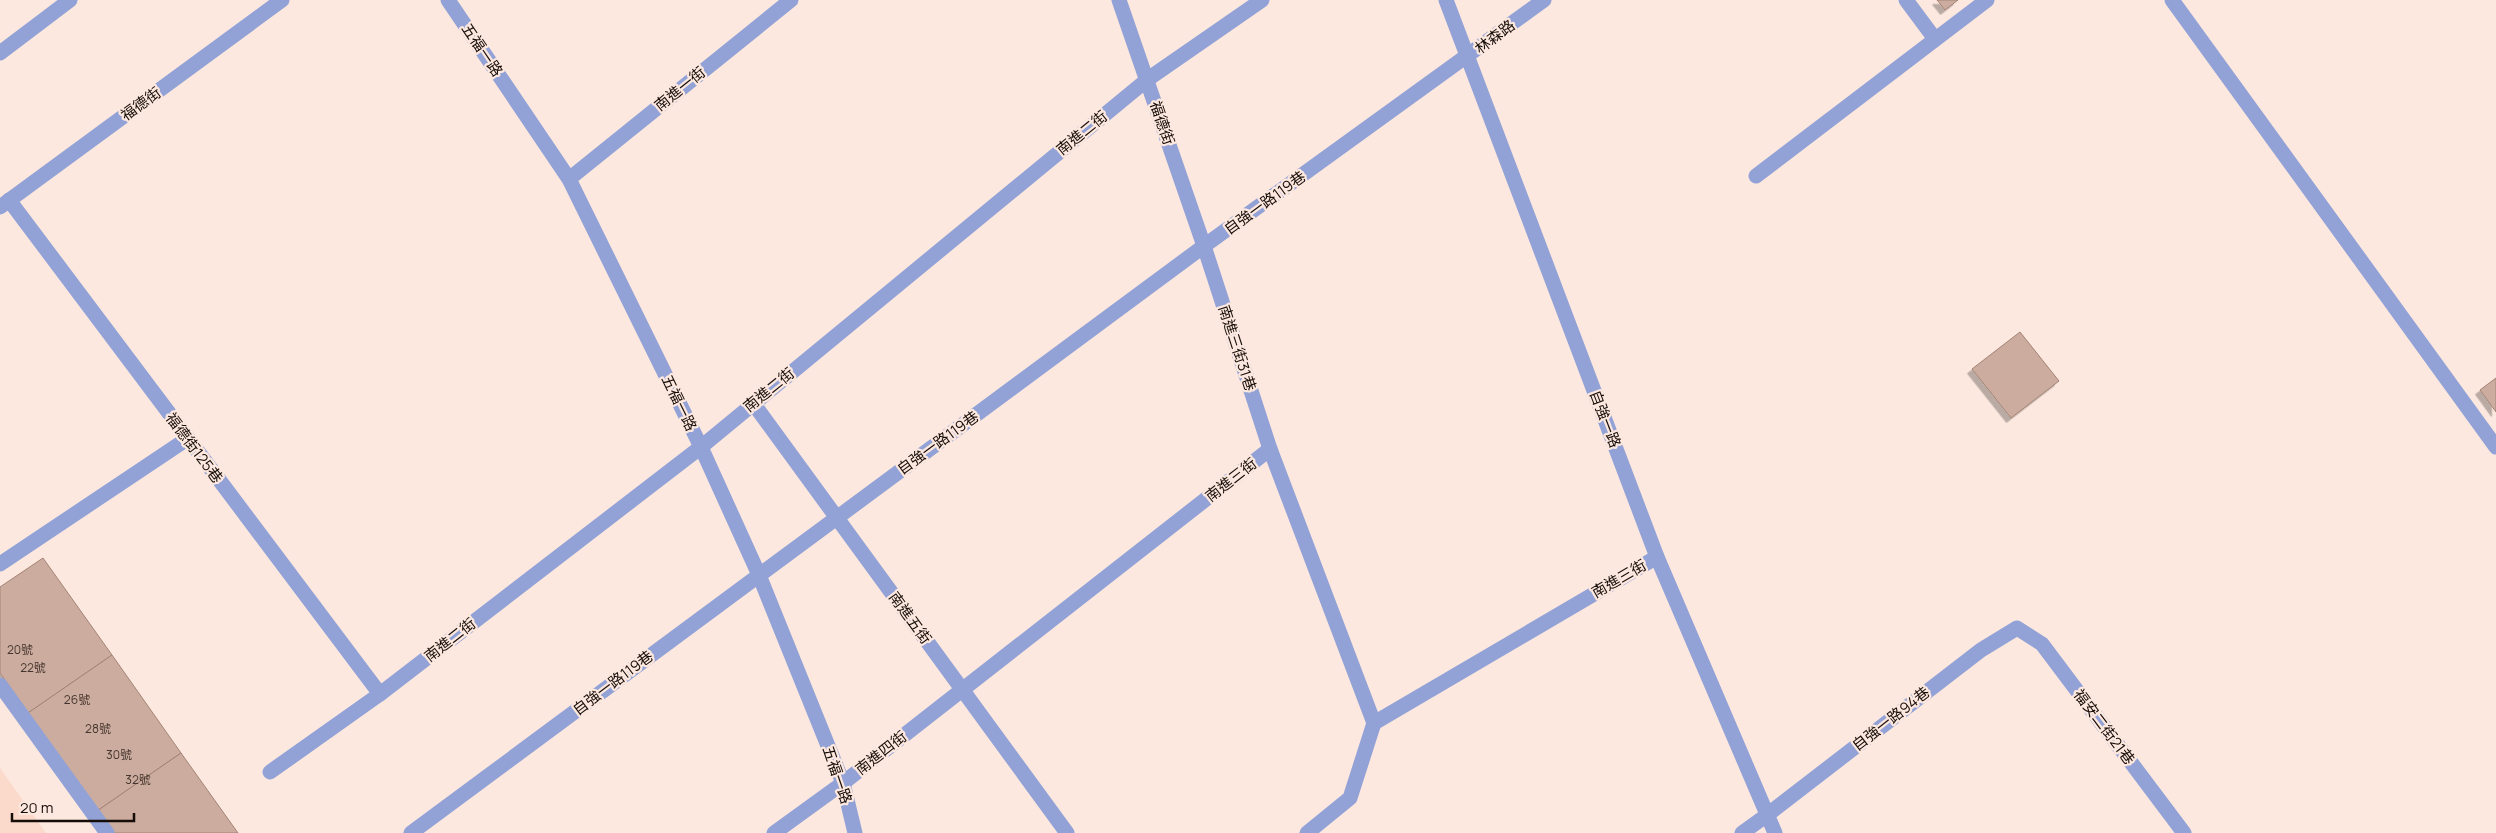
<svg xmlns="http://www.w3.org/2000/svg" width="2496" height="833" viewBox="0 0 2496 833" font-family="Manrope,'Noto Sans TC',sans-serif">
	<style>
		.built { fill: #fbdacb }
		.building { fill: #ccac9e; stroke: #a28476; filter: url(#shadow) }
		.lines { fill: none; stroke-linecap: round; stroke-linejoin: round }
		.service { stroke: #92a2d6; stroke-width: 15 }
		.minor { stroke: #92a2d6; stroke-width: 15 }
		.labels { text-anchor: middle; stroke-width: 4.5; stroke-linejoin: round; paint-order: stroke }
		.number-label { font-size: 12px; fill: #44352e }
		.street-label { font-size: 15px; fill: #170d08; stroke: #fce8df }
	</style>
	<defs>
		<filter id="shadow"><feDropShadow dx="-4.5" dy="4.5" stdDeviation="0" flood-color="#0004"/></filter>
	</defs>
	<rect width="100%" height="100%" fill="#fce8df"/>
	<polygon class="built" points="0,768 46,833 0,833"/>
	<g class="building">
		<polygon points="1937,0 1958,0 1945,10"/>
		<polygon points="2020,332 2059,381 2011,418 1972,369"/>
		<polygon points="2496,378 2496,412 2480,390"/>
		<polygon points="43,558 112,655 28,713 0,673 0,587"/>
		<polygon points="112,655 181,753 97,811 28,713"/>
		<polygon points="181,753 238,833 113,833 97,811"/>
	</g>
	<g class="lines">
		<g class="service">
			<polyline points="1906,0 1935,39"/>
			<polyline points="2172,0 2496,447"/>
			<polyline points="1756,176 1987,0"/>
			<polyline points="1204,246 1270,449"/>
			<polyline points="1767,815 1981,650 2017,628 2042,644 2184,833"/>
		</g>
		<g class="minor">
			<polyline points="448,0 569,179 701,447 759,575 843,783 855,833"/>
			<polyline points="1119,0 1204,246"/>
			<polyline points="1446,0 1657,557 1775,833"/>
			<polyline points="0,53 70,0"/>
			<polyline points="569,179 791,0"/>
			<polyline points="9,200 380,694"/>
			<polyline points="0,207 282,0"/>
			<polyline points="753,403 1067,833"/>
			<polyline points="0,564 187,439"/>
			<polyline points="0,685 107,833"/>
			<polyline points="1374,723 1657,557"/>
			<polyline points="270,772 380,694 701,447 1148,79 1262,0"/>
			<polyline points="411,833 1204,246 1544,0"/>
			<polyline points="774,833 843,783 1270,449 1374,723 1350,798 1307,833"/>
			<polyline points="1742,833 1767,815"/>
		</g>
	</g>
	<g class="labels">
		<g class="number-label">
			<text x="20" y="654">20號</text>
			<text x="33" y="672">22號</text>
			<text x="77" y="704">26號</text>
			<text x="98" y="733">28號</text>
			<text x="119" y="759">30號</text>
			<text x="138" y="784">32號</text>
		</g>
		<g class="street-label">
			<text transform="translate(1495 37) rotate(-37)" y="5">林森路</text>
			<text transform="translate(482 50) rotate(56)" y="5">五福一路</text>
			<text transform="translate(680 89) rotate(-39)" y="5">南進一街</text>
			<text transform="translate(141 104) rotate(-36)" y="5">福德街</text>
			<text transform="translate(1162 123) rotate(71)" y="5">福德街</text>
			<text transform="translate(1082 133) rotate(-39)" y="5">南進二街</text>
			<text transform="translate(1265 203) rotate(-36)" y="5">自強一路119巷</text>
			<text transform="translate(1237 348) rotate(72)" y="5">南進三街31巷</text>
			<text transform="translate(769 390) rotate(-39)" y="5">南進二街</text>
			<text transform="translate(679 403) rotate(64)" y="5">五福一路</text>
			<text transform="translate(1605 419) rotate(69)" y="5">自強一路</text>
			<text transform="translate(938 443) rotate(-36)" y="5">自強一路119巷</text>
			<text transform="translate(194 448) rotate(53)" y="5">福德街125巷</text>
			<text transform="translate(1231 480) rotate(-38)" y="5">南進三街</text>
			<text transform="translate(1619 579) rotate(-30)" y="5">南進三街</text>
			<text transform="translate(910 618) rotate(54)" y="5">南進五街</text>
			<text transform="translate(450 640) rotate(-38)" y="5">南進二街</text>
			<text transform="translate(613 683) rotate(-37)" y="5">自強一路119巷</text>
			<text transform="translate(1891 719) rotate(-38)" y="5">自強一路94巷</text>
			<text transform="translate(2104 727) rotate(53)" y="5">福安二街21巷</text>
			<text transform="translate(881 753) rotate(-38)" y="5">南進四街</text>
			<text transform="translate(837 775) rotate(71)" y="5">五福一路</text>
		</g>
	</g>
	<path d="M12 813v8h122v-8" fill="none" stroke="#170d08" stroke-width="2.5"/>
	<text x="20" y="813" font-size="15" fill="#170d08" stroke="#fce8df" stroke-width="4" paint-order="stroke">20 m</text>
</svg>
